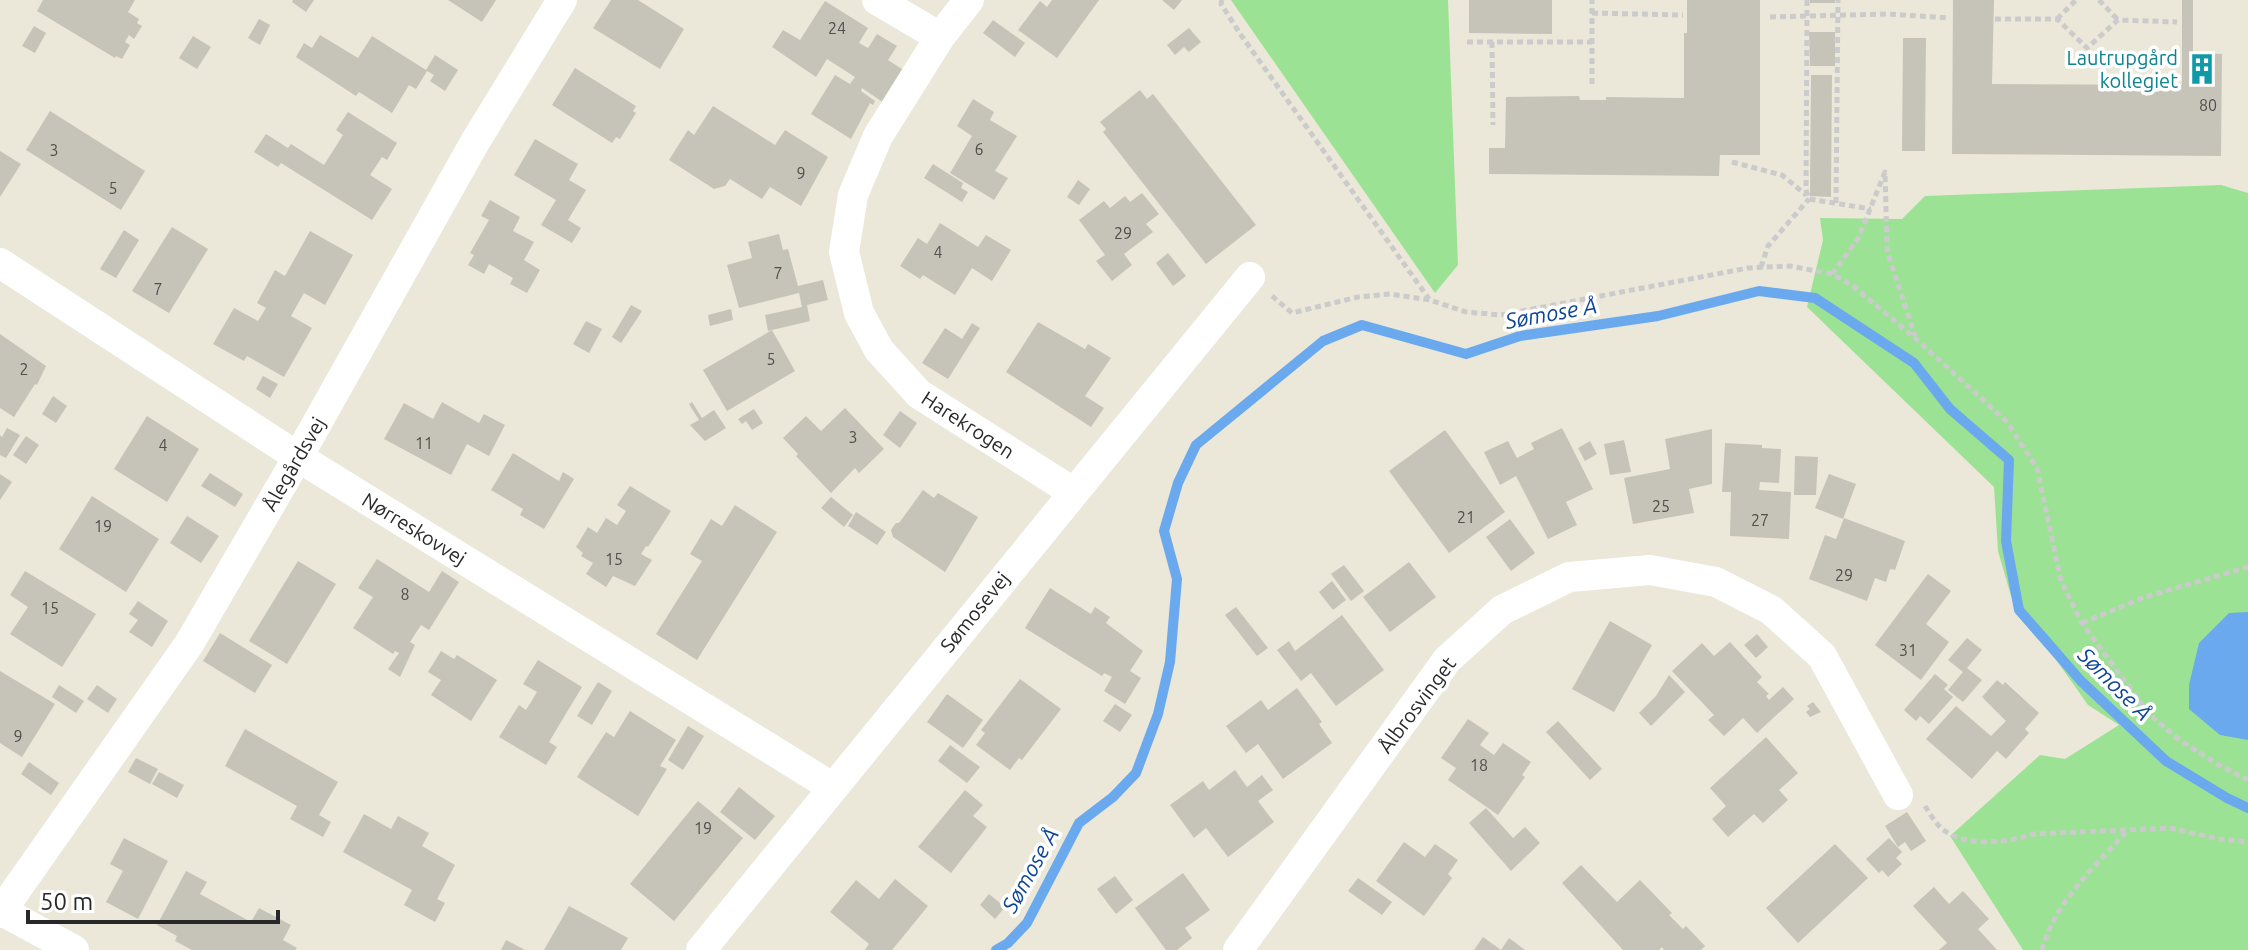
<svg xmlns="http://www.w3.org/2000/svg" width="2248" height="950" viewBox="0 0 2248 950" font-family="Ubuntu,sans-serif">
	<style>
		.green { fill: #9be295 }
		.water { fill: #6ba9ee }
		.lines { fill: none; stroke-linecap: round; stroke-linejoin: round }
		.stream { stroke: #6ba9ee; stroke-width: 10 }
		.building { fill: #c6c4b9 }
		.path { stroke: #cbcbcb; stroke-width: 5; stroke-dasharray: 6 4; stroke-linecap: butt }
		.street { stroke: #fff; stroke-width: 30 }
		.labels { text-anchor: middle; stroke-width: 7; stroke-linejoin: round; paint-order: stroke }
		.number-label { font-size: 16px; fill: #504f4c }
		.culture-label { font-size: 20px; fill: #0d838f; stroke: #fff; text-anchor: end }
		.street-label { font-size: 20px; fill: #282828; stroke: #fff }
		.water-label { font-size: 22px; font-style: italic; fill: #0d4497; stroke: #fff }
	</style>
	<rect width="100%" height="100%" fill="#ebe8d9"/>
	<g class="green">
		<polygon points="1231,0 1448,0 1458,265 1435,293"/>
		<polygon points="2221,185 2248,193 2248,950 2023,950 1950,836 2040,755 2065,759 2119,725 2088,705 2011,596 1998,551 1994,487 1807,307 1823,240 1820,218 1902,219 1925,196"/>
	</g>
	<polygon class="water" points="2248,612 2248,740 2220,735 2189,709 2189,685 2199,643 2229,613"/>
	<g class="lines">
		<polyline class="stream" points="996,950 1008,943 1027,923 1079,823 1113,797 1136,773 1158,714 1170,662 1177,579 1164,531 1178,483 1196,445 1323,341 1362,325 1466,354 1520,336 1658,316 1759,291 1815,298 1914,363 1950,409 2009,460 2006,541 2019,610 2081,681 2166,761 2227,798 2248,808"/>
	</g>
	<g class="building">
		<polygon points="43,0 135,0 128,12 139,19 137,23 142,26 134,39 129,35 125,42 130,45 122,59 116,56 115,58 37,11"/>
		<polygon points="293,0 314,0 306,12 292,2"/>
		<polygon points="448,0 496,0 482,22"/>
		<polygon points="611,0 638,0 684,29 660,69 593,28"/>
		<polygon points="1052,0 1099,0 1057,58 1018,30 1040,1 1047,7"/>
		<polygon points="1162,0 1182,0 1174,10"/>
		<polygon points="1469,0 1552,0 1552,34 1469,33"/>
		<polygon points="1687,0 1760,0 1760,155 1720,155 1719,176 1489,174 1489,148 1505,148 1506,97 1579,96 1580,100 1606,100 1606,97 1684,98 1684,33 1687,33"/>
		<rect x="1810" y="0" width="25" height="3"/>
		<polygon points="1953,0 1994,0 1992,84 2182,85 2182,0 2193,0 2193,53 2222,54 2221,156 1952,154"/>
		<polygon points="825,1 868,28 859,43 868,48 877,34 897,46 888,60 905,71 884,103 862,88 861,91 875,101 873,105 870,103 851,139 811,114 835,75 850,84 855,77 827,59 816,77 772,47 783,30 800,40"/>
		<polygon points="259,19 270,25 260,45 248,38"/>
		<polygon points="993,20 1025,43 1015,57 983,33"/>
		<polygon points="34,26 46,33 35,53 22,46"/>
		<polygon points="1189,28 1201,42 1189,52 1184,47 1175,55 1167,45"/>
		<polygon points="1809,32 1835,32 1835,66 1810,66"/>
		<polygon points="320,35 358,58 372,36 426,70 435,55 458,70 445,91 430,81 434,75 427,71 416,89 409,85 392,113 359,92 356,96 296,57 304,43 312,48"/>
		<polygon points="193,36 211,47 197,69 179,58"/>
		<polygon points="1903,38 1926,38 1925,151 1902,151"/>
		<polygon points="575,68 636,106 633,111 636,113 620,139 616,137 612,143 552,105"/>
		<polygon points="1811,75 1832,75 1831,197 1810,196"/>
		<polygon points="1140,90 1147,99 1153,94 1256,225 1206,264 1103,132 1106,129 1100,122"/>
		<polygon points="973,99 994,112 990,120 1017,136 995,171 1008,178 994,200 950,173 972,136 957,126"/>
		<polygon points="713,106 775,145 785,130 828,157 801,206 770,187 762,199 730,179 725,186 714,189 669,160 688,130 694,135"/>
		<polygon points="50,111 145,171 121,210 26,150"/>
		<polygon points="348,112 397,143 387,160 382,157 370,175 392,189 372,220 281,163 278,167 254,152 266,134 288,148 291,144 324,165 343,135 336,130"/>
		<polygon points="535,139 578,164 569,180 586,190 568,220 581,228 572,243 541,225 556,200 514,175"/>
		<polygon points="0,151 21,164 0,197"/>
		<polygon points="933,164 963,183 961,188 968,192 962,202 924,178"/>
		<polygon points="1078,180 1090,189 1079,205 1067,197"/>
		<polygon points="1142,193 1159,214 1146,224 1153,232 1124,254 1132,265 1112,281 1096,261 1105,255 1079,220 1104,201 1110,208 1125,196 1130,202"/>
		<polygon points="490,200 520,217 513,231 534,242 524,260 540,270 527,293 510,284 513,278 489,264 484,274 468,265 474,255 470,253 489,220 481,216"/>
		<polygon points="940,223 978,247 986,235 1011,250 992,281 972,268 955,295 923,275 920,279 900,266 918,238 927,244"/>
		<polygon points="172,227 208,249 169,313 132,291"/>
		<polygon points="124,230 139,240 116,278 100,269"/>
		<polygon points="310,231 353,255 325,305 304,293 291,316 312,328 284,377 247,356 244,361 213,344 234,308 258,321 266,308 257,303 275,270 285,276"/>
		<polygon points="779,234 783,250 788,249 798,286 823,280 828,300 807,305 810,321 768,331 765,315 802,307 799,293 739,308 727,265 752,258 748,242"/>
		<polygon points="1168,253 1186,276 1173,286 1156,263"/>
		<polygon points="631,305 642,311 621,343 612,337"/>
		<polygon points="731,309 733,320 710,326 708,315"/>
		<polygon points="586,321 602,329 589,353 573,344"/>
		<polygon points="1038,322 1085,349 1088,344 1111,358 1085,396 1104,408 1091,427 1006,372"/>
		<polygon points="972,323 980,328 948,379 922,363 945,328 962,339"/>
		<polygon points="772,330 795,371 727,411 703,370"/>
		<polygon points="0,334 46,366 37,385 35,384 14,417 0,408"/>
		<polygon points="263,376 278,384 270,398 256,389"/>
		<polygon points="53,396 67,406 56,423 42,414"/>
		<polygon points="442,402 479,423 484,414 505,425 489,456 467,444 451,475 384,439 404,403 433,419"/>
		<polygon points="692,402 702,418 714,410 726,428 705,441 690,425 699,420 689,404"/>
		<polygon points="845,408 884,449 859,473 855,468 831,493 796,456 798,454 783,438 806,416 821,431"/>
		<polygon points="754,409 763,423 752,430 746,421 742,424 738,419"/>
		<polygon points="900,411 917,423 900,448 883,435"/>
		<polygon points="147,416 199,449 167,502 114,469"/>
		<polygon points="7,428 20,435 6,458 0,455 0,435 2,437"/>
		<polygon points="1562,428 1593,489 1566,502 1577,525 1548,539 1516,476 1500,485 1484,452 1508,441 1517,458 1534,449 1531,443"/>
		<polygon points="1712,429 1712,484 1689,489 1694,513 1633,524 1624,478 1670,469 1665,439"/>
		<polygon points="1445,430 1505,512 1449,553 1389,471"/>
		<polygon points="26,436 39,445 26,464 13,455"/>
		<polygon points="1624,440 1631,472 1610,475 1604,444"/>
		<polygon points="1590,441 1597,454 1585,461 1578,448"/>
		<polygon points="1725,443 1762,445 1762,448 1781,449 1779,483 1760,482 1759,490 1791,492 1789,539 1730,536 1731,492 1722,492"/>
		<polygon points="513,453 559,481 563,472 574,479 544,529 520,515 523,509 491,490"/>
		<polygon points="1795,456 1818,457 1816,495 1794,495"/>
		<polygon points="210,473 243,494 235,507 201,486"/>
		<polygon points="0,474 12,482 0,500"/>
		<polygon points="1829,474 1856,484 1843,519 1815,508"/>
		<polygon points="630,486 671,511 648,547 646,546 641,554 652,560 635,586 613,576 606,587 586,574 593,563 581,556 583,553 576,547 588,527 597,533 606,518 617,525 626,511 617,505"/>
		<polygon points="923,490 934,498 938,493 978,517 945,572 893,537 891,530 896,523 899,523"/>
		<polygon points="92,496 159,539 126,592 59,549"/>
		<polygon points="831,497 853,515 844,527 821,508"/>
		<polygon points="735,505 777,532 697,660 656,634 702,561 690,554 711,519 722,526"/>
		<polygon points="856,512 886,532 877,545 848,526"/>
		<polygon points="187,516 219,536 201,563 170,543"/>
		<polygon points="1844,518 1905,541 1895,570 1890,569 1886,582 1875,578 1867,601 1809,579 1825,535 1836,539"/>
		<polygon points="1510,519 1535,553 1511,571 1486,537"/>
		<polygon points="377,559 429,592 442,571 459,582 429,630 421,625 410,642 415,645 400,677 388,669 399,653 395,651 393,654 353,628 373,597 358,588"/>
		<polygon points="298,561 336,584 287,664 249,641"/>
		<polygon points="1409,562 1436,597 1390,632 1363,597"/>
		<polygon points="1344,565 1364,591 1351,601 1331,574"/>
		<polygon points="25,571 96,614 62,667 10,634 28,607 10,595"/>
		<polygon points="1928,574 1951,591 1926,624 1949,642 1921,680 1875,645"/>
		<polygon points="1332,581 1346,600 1333,610 1319,592"/>
		<polygon points="1050,588 1091,614 1095,607 1110,617 1106,623 1143,651 1130,671 1141,678 1125,704 1104,691 1112,677 1104,673 1102,676 1025,628"/>
		<polygon points="138,601 168,621 152,647 129,632 138,620 129,614"/>
		<polygon points="1236,607 1268,648 1257,656 1225,615"/>
		<polygon points="1342,615 1384,670 1336,706 1311,673 1301,681 1277,650 1289,641 1295,651"/>
		<polygon points="1610,621 1652,645 1614,712 1572,689"/>
		<polygon points="220,633 272,665 255,693 203,661"/>
		<polygon points="1757,634 1768,647 1756,658 1744,645"/>
		<polygon points="1967,638 1982,650 1967,668 1982,680 1963,702 1948,690 1963,672 1948,660"/>
		<polygon points="1730,642 1762,677 1757,682 1769,694 1766,696 1769,700 1783,687 1794,699 1757,733 1743,718 1724,736 1708,720 1714,715 1672,671 1702,643 1714,656"/>
		<polygon points="441,651 454,659 457,655 497,680 471,721 431,695 441,680 428,672"/>
		<polygon points="538,660 582,687 549,742 557,747 546,765 499,737 519,705 526,710 537,692 523,684"/>
		<polygon points="0,671 55,704 22,757 0,743"/>
		<polygon points="1935,674 1948,685 1944,689 1953,697 1929,724 1920,716 1916,721 1904,710"/>
		<polygon points="1669,675 1685,692 1651,726 1639,713 1656,696"/>
		<polygon points="1020,679 1061,709 1022,760 1019,758 1010,770 976,745 985,733 981,730"/>
		<polygon points="1997,680 2003,685 2005,682 2039,713 2025,729 2029,733 2006,759 1997,751 1972,779 1926,739 1956,706 1991,736 2006,721 1982,697"/>
		<polygon points="598,682 612,691 592,725 577,716"/>
		<polygon points="59,685 84,701 76,713 52,697"/>
		<polygon points="97,685 117,699 108,713 87,699"/>
		<polygon points="1297,688 1322,722 1319,724 1332,743 1283,779 1258,744 1246,753 1226,726 1261,700 1268,710"/>
		<polygon points="947,694 983,720 963,748 927,722"/>
		<polygon points="1813,702 1821,712 1810,717 1806,712 1810,709 1807,706"/>
		<polygon points="1115,704 1132,715 1120,732 1103,721"/>
		<polygon points="630,711 676,740 660,766 667,769 638,816 577,777 606,732 614,737"/>
		<polygon points="1468,719 1489,733 1480,745 1494,755 1503,743 1531,762 1522,775 1525,777 1498,815 1448,780 1456,768 1441,758"/>
		<polygon points="1558,721 1602,769 1590,780 1546,732"/>
		<polygon points="688,726 704,736 683,770 668,760"/>
		<polygon points="245,729 338,782 319,815 331,822 323,837 290,819 297,806 225,766"/>
		<polygon points="1766,737 1798,773 1779,790 1788,800 1763,823 1754,814 1728,837 1712,819 1726,806 1710,788"/>
		<polygon points="950,745 980,767 967,783 938,761"/>
		<polygon points="136,758 158,769 150,784 128,772"/>
		<polygon points="29,762 59,783 51,795 21,774"/>
		<polygon points="1235,770 1247,787 1262,775 1273,790 1258,801 1274,822 1228,857 1206,828 1194,838 1170,805 1203,781 1209,790"/>
		<polygon points="159,772 184,785 177,798 152,784"/>
		<polygon points="739,787 775,816 755,840 720,812"/>
		<polygon points="965,790 983,805 973,816 987,827 951,873 918,847"/>
		<polygon points="698,801 743,838 674,921 630,884"/>
		<polygon points="1486,808 1513,838 1525,827 1540,843 1511,871 1469,823"/>
		<polygon points="1907,812 1926,841 1911,851 1905,842 1898,847 1885,826"/>
		<polygon points="364,814 391,829 398,816 429,833 422,846 455,865 437,899 445,903 435,922 404,905 412,890 343,852"/>
		<polygon points="124,838 168,861 138,919 106,902 123,871 110,864"/>
		<polygon points="1889,838 1902,852 1896,858 1902,864 1888,877 1882,870 1879,873 1866,859"/>
		<polygon points="1404,842 1425,857 1435,844 1458,860 1448,874 1452,878 1424,916 1376,881"/>
		<polygon points="1835,844 1868,878 1798,943 1766,908"/>
		<polygon points="1581,865 1617,902 1640,880 1672,913 1669,915 1683,929 1686,926 1705,946 1701,950 1664,950 1662,947 1659,950 1623,950 1562,883"/>
		<polygon points="186,871 207,882 200,894 251,922 259,908 291,925 283,940 297,948 295,950 192,950 175,941 177,936 157,925"/>
		<polygon points="1183,873 1210,910 1185,928 1192,938 1177,950 1166,950 1135,908"/>
		<polygon points="1115,876 1133,900 1116,914 1097,889"/>
		<polygon points="1358,878 1392,902 1382,915 1348,891"/>
		<polygon points="895,879 928,906 892,950 865,950 869,944 830,912 856,880 879,899"/>
		<polygon points="1934,887 1949,904 1963,891 1989,919 1978,929 1997,950 1939,950 1947,943 1913,906"/>
		<polygon points="989,894 1005,907 995,919 980,905"/>
		<polygon points="569,906 628,938 621,950 544,950"/>
		<polygon points="1483,937 1501,950 1509,938 1525,950 1474,950"/>
		<polygon points="506,940 525,950 501,950"/>
	</g>
	<g class="lines">
		<g class="path">
			<polyline points="1222,0 1221,4 1241,35 1429,299"/>
			<polyline points="1807,0 1806,190 1809,199 1871,209"/>
			<polyline points="2099,0 2118,20"/>
			<polyline points="1592,13 1683,15"/>
			<polyline points="1770,17 1887,14 1950,18"/>
			<polyline points="1995,19 2057,19 2087,48 2118,20 2177,22"/>
			<polyline points="2057,19 2076,0"/>
			<polyline points="1467,42 1592,42"/>
			<polyline points="1492,42 1493,125"/>
			<polyline points="2086,67 2087,48"/>
			<polyline points="1592,84 1592,0"/>
			<polyline points="1732,162 1782,175 1806,195"/>
			<polyline points="1836,203 1838,0"/>
			<polyline points="1761,267 1768,246 1809,199"/>
			<polyline points="1832,274 1858,239 1885,172 1887,251 1915,336"/>
			<polyline points="1272,296 1292,313 1358,297 1390,294 1430,300 1466,312 1501,315 1748,268 1790,266 1832,274 1853,286 1915,338 2006,421 2037,468 2061,581 2082,623 2148,713 2177,738 2217,764 2248,780"/>
			<polyline points="2082,623 2145,597 2248,567"/>
			<path d="M1925,806C1930,814 1937,826 1945,831C1970,848 2008,842 2034,834L2170,828L2219,839L2248,842"/>
			<path d="M2042,950C2055,902 2095,866 2128,830"/>
		</g>
		<g class="street">
			<polyline points="877,0 940,37"/>
			<polyline points="969,0 940,37 878,136 853,195 844,252 859,313 879,350 919,394 1073,492"/>
			<polyline points="0,263 298,457 832,787"/>
			<polyline points="0,910 74,950"/>
			<polyline points="0,913 189,644 298,457 475,142 562,0"/>
			<polyline points="701,950 1250,277"/>
			<polyline points="1238,950 1447,660 1502,610 1569,577 1650,570 1716,582 1771,610 1822,656 1898,795"/>
		</g>
	</g>
	<defs>
		<symbol id="building-bare" viewBox="-9 -9 18 18"><path d="M-4-6H4V6H1V3H-1V6H-4ZM-2.5-4.3h1.7v1.8h-1.7ZM.8-4.3h1.7v1.8H.8ZM-2.5-1h1.7V.8h-1.7ZM.8-1h1.7V.8H.8Z" fill="#0f9aa8" stroke="#fff" stroke-width="2.5" paint-order="stroke"/></symbol>
	</defs>
	<g fill-rule="evenodd">
		<use href="#building-bare" x="2180" y="47" width="44" height="44"/>
	</g>
	<g class="labels">
		<g class="number-label">
			<text x="837" y="34">24</text>
			<text x="2208" y="111">80</text>
			<text x="979" y="155">6</text>
			<text x="54" y="156">3</text>
			<text x="801" y="179">9</text>
			<text x="113" y="194">5</text>
			<text x="1123" y="239">29</text>
			<text x="938" y="258">4</text>
			<text x="778" y="279">7</text>
			<text x="158" y="295">7</text>
			<text x="771" y="365">5</text>
			<text x="24" y="375">2</text>
			<text x="853" y="443">3</text>
			<text x="424" y="449">11</text>
			<text x="163" y="451">4</text>
			<text x="1661" y="512">25</text>
			<text x="1466" y="523">21</text>
			<text x="1760" y="526">27</text>
			<text x="103" y="532">19</text>
			<text x="614" y="565">15</text>
			<text x="1844" y="581">29</text>
			<text x="405" y="600">8</text>
			<text x="50" y="614">15</text>
			<text x="1908" y="656">31</text>
			<text x="18" y="742">9</text>
			<text x="1479" y="771">18</text>
			<text x="703" y="834">19</text>
		</g>
		<g class="culture-label">
			<text x="2178" y="65">Lautrupgård<tspan x="2178" dy="23">kollegiet</tspan></text>
		</g>
		<g class="street-label">
			<text transform="translate(968 425) rotate(33)" y="7">Harekrogen</text>
			<text transform="translate(294 464) rotate(-60)" y="7">Ålegårdsvej</text>
			<text transform="translate(414 529) rotate(32)" y="7">Nørreskovvej</text>
			<text transform="translate(975 612) rotate(-51)" y="7">Sømosevej</text>
			<text transform="translate(1417 705) rotate(-53)" y="7">Ålbrosvinget</text>
		</g>
		<g class="water-label">
			<text transform="translate(1551 313) rotate(-10)" y="8">Sømose Å</text>
			<text transform="translate(2115 684) rotate(45)" y="8">Sømose Å</text>
			<text transform="translate(1030 870) rotate(-61)" y="8">Sømose Å</text>
		</g>
	</g>
	<path d="M28 910v12h250v-12" fill="none" stroke="#282828" stroke-width="4"/>
	<text x="40" y="910" font-size="24" fill="#282828" stroke="#ffffff" stroke-width="6" paint-order="stroke">50 m</text>
</svg>
